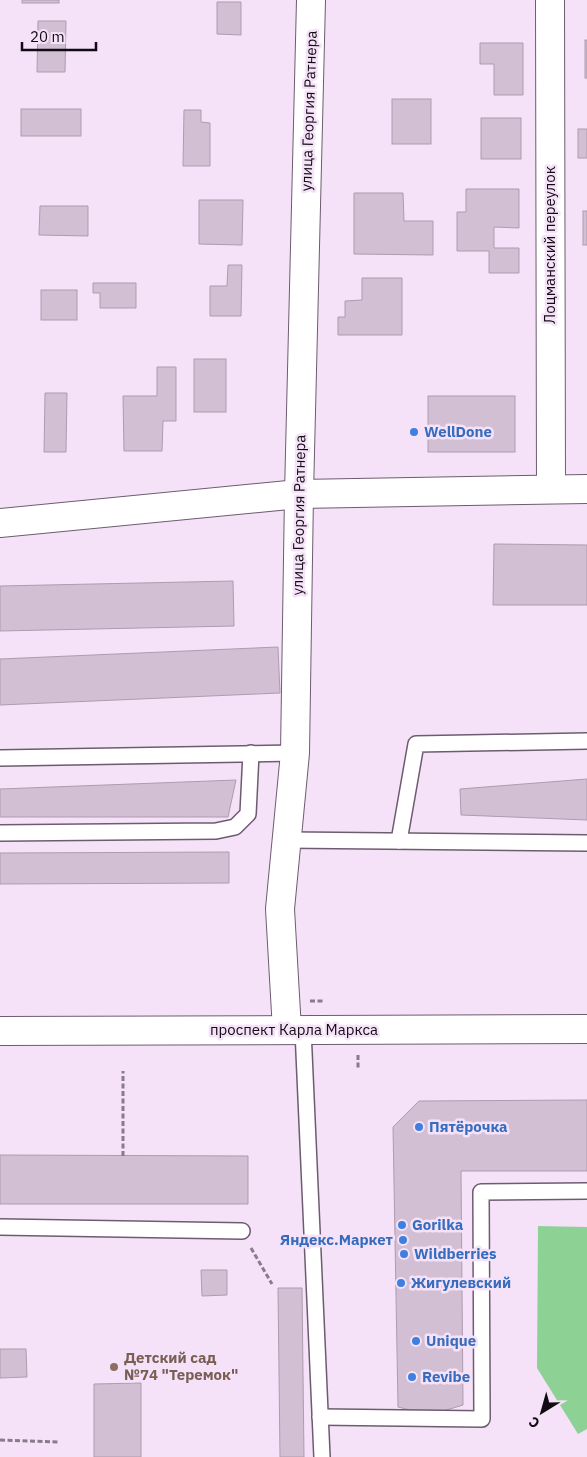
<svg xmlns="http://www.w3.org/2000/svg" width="587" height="1457" viewBox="0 0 587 1457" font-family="'IBM Plex Sans',sans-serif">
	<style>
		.green { fill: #8dd195 }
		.building { fill: #d3bfd4; stroke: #ae9bb0 }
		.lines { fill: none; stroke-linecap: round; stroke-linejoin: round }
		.lane-casing { stroke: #6d5c6f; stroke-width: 18 }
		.street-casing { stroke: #6d5c6f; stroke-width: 30 }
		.secondary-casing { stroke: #6d5c6f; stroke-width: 30 }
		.path { stroke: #887b8a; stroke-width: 3; stroke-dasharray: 5 2.5; stroke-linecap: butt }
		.lane { stroke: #fff; stroke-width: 15 }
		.street { stroke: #fff; stroke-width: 28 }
		.secondary { stroke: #fff; stroke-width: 28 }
		.shop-dot { fill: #3f7fe0; stroke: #f5e2f8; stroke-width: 2 }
		.education-dot { fill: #8d6e63; stroke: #f5e2f8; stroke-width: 2 }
		.labels { text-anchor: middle; stroke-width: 5; stroke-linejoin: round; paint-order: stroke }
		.street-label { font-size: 15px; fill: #120b13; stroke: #f5e2f8 }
		.shop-label { font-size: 15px; font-weight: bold; fill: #366cbe; stroke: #f5e2f8; text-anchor: start }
		.education-label { font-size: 15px; font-weight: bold; fill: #785e54; stroke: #f5e2f8; text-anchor: start }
	</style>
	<rect width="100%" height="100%" fill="#f5e2f8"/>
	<polygon class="green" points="538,1226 587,1227 587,1429 578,1434 537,1368"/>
	<g class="building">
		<rect x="22" y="0" width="37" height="3"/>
		<polygon points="217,2 241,2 241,35 217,34"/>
		<polygon points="38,21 66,21 65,72 37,72"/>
		<rect x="585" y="40" width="2" height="38"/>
		<polygon points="480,43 523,43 523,95 494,95 494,64 480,64"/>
		<rect x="392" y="99" width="39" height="45"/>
		<rect x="21" y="109" width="60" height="27"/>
		<polygon points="184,110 201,110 201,122 210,123 210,166 183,166"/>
		<rect x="481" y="118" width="40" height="41"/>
		<rect x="578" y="129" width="9" height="29"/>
		<polygon points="466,189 519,189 519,228 494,227 494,248 519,248 519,273 489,273 489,251 457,251 457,212 466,212"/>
		<polygon points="354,193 403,193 404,221 433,221 433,255 354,254"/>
		<polygon points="199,200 243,200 242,245 199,244"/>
		<polygon points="40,206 88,206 88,236 39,235"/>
		<rect x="583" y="211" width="4" height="34"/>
		<polygon points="228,265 242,265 241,316 210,316 210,286 227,286"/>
		<polygon points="362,278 402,278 402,335 338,335 338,317 345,317 345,301 362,300"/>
		<polygon points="93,283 136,283 136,308 100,308 100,293 93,293"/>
		<rect x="41" y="290" width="36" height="30"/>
		<rect x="194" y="359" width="32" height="53"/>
		<polygon points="157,367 176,367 176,421 163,421 162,451 124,451 123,396 157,396"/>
		<polygon points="45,393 67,393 66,452 44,452"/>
		<rect x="428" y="396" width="87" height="56"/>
		<polygon points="494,544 587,545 587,605 493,605"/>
		<polygon points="233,581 234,626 0,631 0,586"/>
		<polygon points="278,647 280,693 0,705 0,659"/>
		<polygon points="587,779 587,820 461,815 460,789"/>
		<polygon points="236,780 228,817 0,817 0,789"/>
		<polygon points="229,852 229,883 0,884 0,853"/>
		<polygon points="587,1100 587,1171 461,1171 463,1405 430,1415 398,1407 393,1127 419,1101"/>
		<polygon points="0,1155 248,1156 248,1204 0,1204"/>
		<polygon points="201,1270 227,1270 227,1295 202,1296"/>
		<polygon points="278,1288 302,1288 304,1457 280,1457"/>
		<polygon points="0,1349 26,1349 27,1377 0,1378"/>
		<polygon points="141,1383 141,1457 94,1457 94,1384"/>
	</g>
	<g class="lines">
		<defs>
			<g id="lane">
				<polyline points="0,758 295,753"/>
				<polyline points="0,833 216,831 235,827 248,814 251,753"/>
				<polyline points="287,840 587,843"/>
				<polyline points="399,841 416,744 587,741"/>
				<polyline points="303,1030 322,1457"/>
				<polyline points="0,1227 242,1231"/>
				<polyline points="320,1417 482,1419 481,1192 587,1191"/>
			</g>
			<g id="street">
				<polyline points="550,0 551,489"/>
				<polyline points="0,523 299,494 587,489"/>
				<polyline points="287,1030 280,909 295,753 299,494 311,0"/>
			</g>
			<polyline id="secondary" points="0,1031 587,1029"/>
		</defs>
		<use href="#lane" class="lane-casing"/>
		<use href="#street" class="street-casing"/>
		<use href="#secondary" class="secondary-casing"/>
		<g class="path">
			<polyline points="310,1001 324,1001"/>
			<polyline points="358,1055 358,1069"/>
			<polyline points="123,1156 123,1071"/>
			<polyline points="251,1248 272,1284"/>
			<polyline points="0,1440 58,1442"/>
		</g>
		<use href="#lane" class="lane"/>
		<use href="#street" class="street"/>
		<use href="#secondary" class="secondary"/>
	</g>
	<g class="shop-dot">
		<circle cx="414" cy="432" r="5"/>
		<circle cx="419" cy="1127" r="5"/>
		<circle cx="402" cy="1225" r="5"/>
		<circle cx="403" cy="1240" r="5"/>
		<circle cx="404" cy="1254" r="5"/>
		<circle cx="401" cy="1283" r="5"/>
		<circle cx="416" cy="1341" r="5"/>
		<circle cx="412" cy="1377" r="5"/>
	</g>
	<circle class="education-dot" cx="114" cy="1367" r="5"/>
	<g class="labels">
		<g class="street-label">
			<text transform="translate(309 111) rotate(-88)" y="5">улица Георгия Ратнера</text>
			<text transform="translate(550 245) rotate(-90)" y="5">Лоцманский переулок</text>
			<text transform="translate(299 515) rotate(-89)" y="5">улица Георгия Ратнера</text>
			<text x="294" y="1035">проспект Карла Маркса</text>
		</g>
		<g class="shop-label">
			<text x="424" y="437">WellDone</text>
			<text x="429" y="1132">Пятёрочка</text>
			<text x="412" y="1230">Gorilka</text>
			<text x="393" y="1245" text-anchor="end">Яндекс.Маркет</text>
			<text x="414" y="1259">Wildberries</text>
			<text x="411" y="1288">Жигулевский</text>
			<text x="426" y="1346">Unique</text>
			<text x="422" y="1382">Revibe</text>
		</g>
		<g class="education-label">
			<text x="124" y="1363">Детский сад<tspan x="124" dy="17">№74 "Теремок"</tspan></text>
		</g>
	</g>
	<g transform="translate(542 1412) rotate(217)" stroke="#f5e2f8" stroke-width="4" paint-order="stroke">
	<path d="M0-4L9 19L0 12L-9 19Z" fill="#120b13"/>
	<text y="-8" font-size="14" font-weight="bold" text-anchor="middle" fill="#120b13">С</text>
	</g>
	<path d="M22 42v8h74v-8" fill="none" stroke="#120b13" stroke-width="2.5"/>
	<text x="30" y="42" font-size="15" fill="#120b13" stroke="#f5e2f8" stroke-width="4" paint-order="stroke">20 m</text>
</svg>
